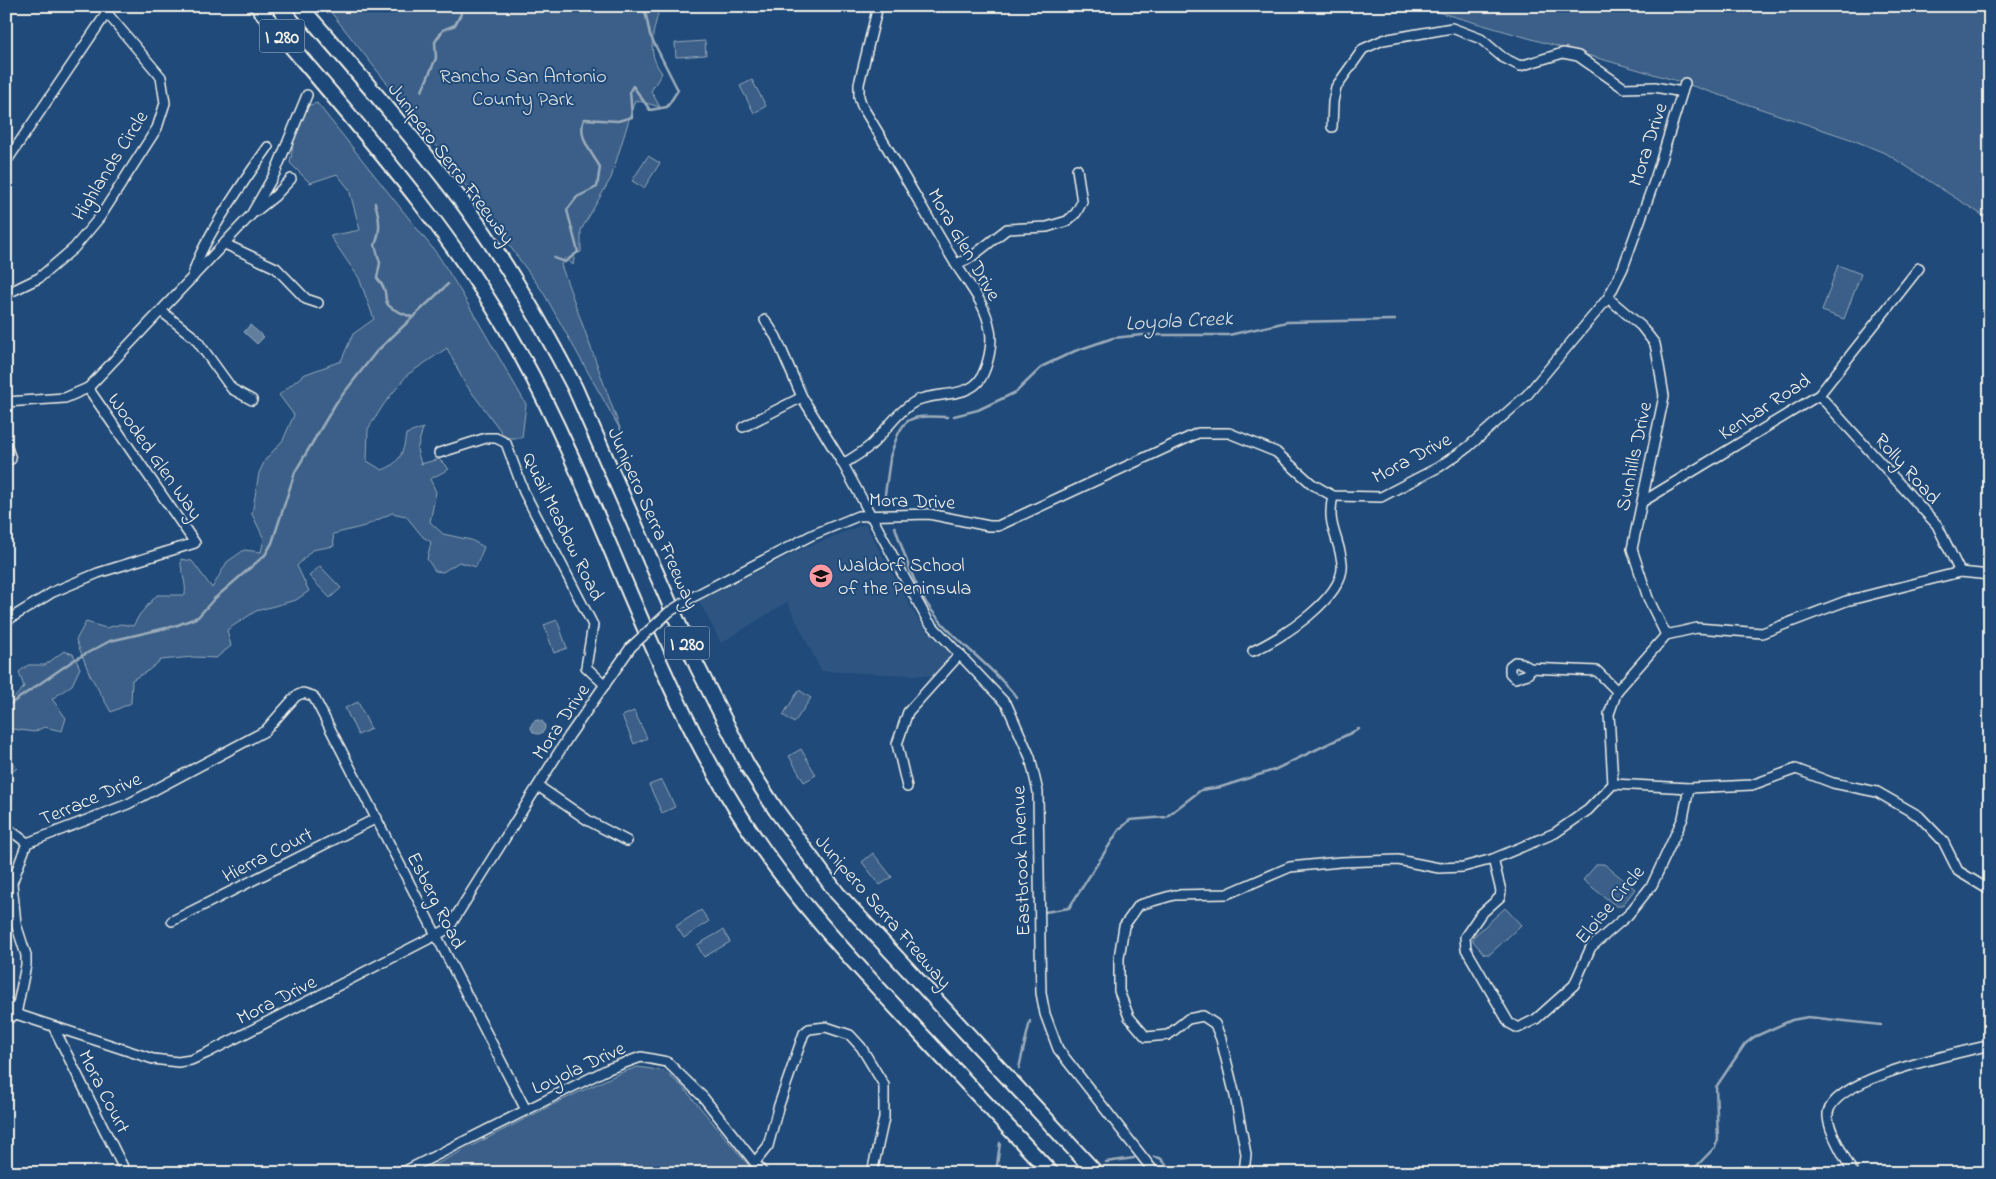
<svg xmlns="http://www.w3.org/2000/svg" width="1996" height="1179" viewBox="0 0 1996 1179" font-family="'Indie Flower',sans-serif">
	<style>
		.built { fill: #2d5581 }
		.green { fill: #3a5f88; stroke: #97a8b8 }
		.water { fill: #627e9d; stroke: #9cacbb }
		.lines { fill: none; stroke-linecap: round; stroke-linejoin: round }
		.stream { stroke: #9cacbb; stroke-width: 2.5 }
		.minor-casing { stroke: #f4f1e8; stroke-width: 12 }
		.highway-casing { stroke: #f4f1e8; stroke-width: 18 }
		.minor { stroke: #1f4a7a; stroke-width: 9 }
		.highway { stroke: #1f4a7a; stroke-width: 14 }
		.minor-bridge-casing { stroke: #f4f1e8; stroke-width: 12; stroke-linecap: butt }
		.minor-bridge { stroke: #1f4a7a; stroke-width: 9 }
		.labels { text-anchor: middle; stroke-width: 4; stroke-linejoin: round; paint-order: stroke }
		.shield { fill: #1f4a7a; stroke: #b4bfc7; stroke-width: 1 }
		.shield-label { font-size: 19px; font-weight: bold; fill: #f4f1e8 }
		.park-label { font-size: 20px; fill: #e1e2de; stroke: #1f4a7a }
		.street-label { font-size: 20px; fill: #f4f1e8; stroke: #1f4a7a }
		.poi-label { font-size: 20px; fill: #f4f1e8; stroke: #1f4a7a; text-anchor: start }
		.water-label { font-size: 21px; font-style: italic; fill: #dee0dd; stroke: #1f4a7a }
	</style>
	<rect width="100%" height="100%" fill="#1f4a7a"/>
	<filter id="ink" filterUnits="userSpaceOnUse"><feTurbulence type="fractalNoise" baseFrequency=".02" numOctaves="2"/><feDisplacementMap in="SourceGraphic" scale="10" xChannelSelector="R" yChannelSelector="G"/><feConvolveMatrix kernelMatrix="1 2 1 2 8 2 1 2 1" color-interpolation-filters="sRGB"/></filter>
	<g filter="url(#ink)">
		<polygon class="built" points="865,524 919,622 951,655 932,676 821,671 787,602 721,643 699,601 800,550"/>
		<g class="green">
			<path d="M326,6H660C654,31 645,51 662,73L651,91L660,107L635,100L611,178L581,230V252L575,254L573,265L565,258L561,265L621,431L543,292L443,154Z"/>
			<polygon points="1417,6 1990,6 1990,220 1887,154 1853,140 1681,82"/>
			<polygon points="705,41 706,55 676,57 675,43"/>
			<polygon points="752,80 766,106 754,113 740,86"/>
			<path d="M317,103L438,255L461,292L526,404L522,438H506L464,382L447,348L407,375L384,404L368,429L367,461L382,470C400,464 404,451 406,434L423,428L417,450L421,464L439,459L449,469L430,479L436,492L430,522L443,534L471,540L484,547L476,567L459,562L443,572L435,571L427,559L431,542L423,537L406,516L392,513L365,526L333,534L334,546L312,550L297,566L309,591L296,600L256,611L227,630L231,646L216,658L193,657L161,660L149,670L132,680L131,703L111,712L90,675L76,640L86,622L106,628L121,624L133,626L140,614L157,595H185C187,582 180,571 181,559L192,561L212,588L227,562L244,550L261,552L264,539L252,514L259,473L265,460L283,440L294,415L279,395L303,375L341,361L353,334L374,319L359,278L330,236L360,230L349,189L337,174L310,183L290,163L294,139L306,106Z"/>
			<polygon points="648,156 660,163 644,188 632,181"/>
			<polygon points="1838,265 1861,274 1844,319 1822,311"/>
			<polygon points="320,566 341,588 330,598 309,576"/>
			<polygon points="557,620 567,648 554,653 544,625"/>
			<polygon points="64,651 73,654 80,668 72,685 52,699 66,718 62,731 44,727 34,732 6,728 6,699 12,700 24,687 19,672 28,665 45,665"/>
			<polygon points="799,690 811,698 794,723 783,715"/>
			<polygon points="358,702 371,729 358,735 345,708"/>
			<polygon points="634,711 647,738 634,744 622,716"/>
			<polygon points="801,749 816,775 804,782 789,756"/>
			<polygon points="6,756 17,768 7,776 13,798 9,810 6,808"/>
			<polygon points="662,780 675,807 662,813 649,785"/>
			<polygon points="873,853 892,877 880,885 862,862"/>
			<polygon points="1597,864 1604,864 1635,889 1622,906 1616,906 1583,880"/>
			<polygon points="1505,908 1521,925 1490,954 1484,954 1473,941 1473,937"/>
			<polygon points="701,910 709,921 684,938 676,926"/>
			<polygon points="723,930 730,942 704,957 697,945"/>
			<polygon points="638,1067 664,1071 682,1086 755,1173 419,1173 554,1104 620,1073"/>
		</g>
		<g class="water">
			<polygon points="250,325 264,337 257,344 244,332"/>
			<circle cx="538" cy="727" r="7"/>
		</g>
		<g class="lines">
			<g class="stream">
				<polyline points="422,91 436,58 435,42 443,30 455,25 465,6"/>
				<path d="M375,203C380,219 381,231 375,245L380,263L377,278C397,300 369,302 412,317"/>
				<path d="M554,258L565,262L578,252L567,210L577,197L597,187L600,167C592,153 577,137 584,119L618,121L632,117L630,91L633,86L650,110L667,107L678,90L650,35L644,6"/>
				<polyline points="954,416 978,410 1016,392 1043,366 1075,351 1113,338 1142,335 1229,335 1287,322 1395,320"/>
				<path d="M890,457C903,417 905,415 947,417"/>
				<polyline points="887,500 885,494 890,459"/>
				<path d="M895,527C903,550 910,574 922,596C945,636 989,661 1017,698"/>
				<polyline points="6,707 74,660 110,641 175,626 198,617 214,599 265,555 272,543 295,472 336,403 376,352 448,284"/>
				<polyline points="1045,912 1069,908 1119,830 1130,820 1166,817 1201,790 1221,787 1274,770 1359,729"/>
				<polyline points="1019,1068 1030,1021"/>
				<polyline points="1154,1157 1160,1158 1175,1173"/>
				<polyline points="1106,1162 1134,1158"/>
				<polyline points="996,1173 1000,1143"/>
				<polyline points="1013,1173 1023,1169"/>
				<polyline points="1690,1173 1715,1147 1718,1140 1716,1087 1745,1044 1754,1037 1792,1020 1808,1017 1881,1025"/>
			</g>
			<defs>
				<g id="minor">
					<polyline points="1332,127 1333,102 1336,87 1363,49 1383,40 1452,28 1481,39 1502,57 1520,66 1563,53 1578,56 1624,88 1655,87 1682,92"/>
					<polyline points="6,162 106,14"/>
					<polyline points="255,212 275,196 291,179"/>
					<polyline points="225,244 276,268 306,299 318,303"/>
					<polyline points="956,264 970,258 1007,229 1047,227 1067,221 1076,213 1082,202 1077,169"/>
					<path d="M193,277C194,252 251,171 268,147"/>
					<polyline points="6,294 39,278 74,248 100,217 157,128 165,103 161,77 101,6"/>
					<polyline points="1608,298 1641,326 1655,344 1659,366 1664,396 1632,549 1648,598 1666,635"/>
					<polyline points="161,311 195,338 232,389 252,400"/>
					<polyline points="765,320 776,337 802,397 843,464 928,621 1007,705 1030,757 1038,792 1040,944 1041,993 1045,1014 1058,1049 1155,1173"/>
					<polyline points="1819,395 1937,525 1960,572"/>
					<polyline points="6,402 65,398 88,388 251,215 275,173 307,95"/>
					<polyline points="743,427 802,397"/>
					<polyline points="6,445 11,459"/>
					<polyline points="439,453 486,438 496,438 506,443 524,492 593,625 586,667 605,685"/>
					<path d="M843,464C853,458 863,452 871,445C887,430 898,410 918,400C937,392 969,398 981,378C988,365 993,344 990,330C986,304 969,285 955,263C924,211 894,158 862,106L859,97V84L878,6"/>
					<polyline points="1642,502 1819,395 1919,268"/>
					<polyline points="691,598 812,535 858,516 929,514 989,526 998,526 1198,433 1229,433 1276,452 1312,484 1333,496 1381,497 1439,467 1468,447 1527,395 1608,298 1623,268 1655,179 1685,83"/>
					<polyline points="6,621 53,592 98,573 195,543 88,388"/>
					<path d="M1253,651C1280,639 1346,597 1342,563C1339,536 1326,526 1333,496"/>
					<polyline points="1530,668 1528,674 1515,678 1510,673 1510,666 1515,662 1521,663 1530,668 1597,671 1617,691"/>
					<polyline points="1613,784 1689,788 1752,785 1796,769 1833,783 1877,792 1919,816 1943,841 1958,871 1986,888 1990,888"/>
					<polyline points="538,786 589,821 627,841"/>
					<polyline points="907,787 897,744 908,712 960,654"/>
					<polyline points="6,827 27,843"/>
					<polyline points="1493,859 1501,891 1500,897 1480,915 1465,937 1466,949 1509,1023 1518,1028 1536,1019 1574,985 1591,947 1628,915 1652,885 1683,818 1689,788"/>
					<polyline points="172,921 377,818"/>
					<polyline points="6,1001 16,1014"/>
					<polyline points="16,1014 26,965 26,955 16,924 12,883 27,843 128,804 265,731 296,696 303,693 313,696 318,705 526,1110"/>
					<polyline points="16,1014 153,1059 178,1062 191,1060 207,1053 448,929 569,736 631,647"/>
					<polyline points="6,1020 16,1014"/>
					<polyline points="54,1028 125,1171"/>
					<polyline points="756,1161 768,1146 778,1108 804,1033 809,1029 826,1027 850,1035 861,1047 884,1085 884,1118 872,1173"/>
					<polyline points="401,1173 608,1069 641,1057 667,1062 703,1097 763,1173"/>
					<polyline points="1244,1173 1246,1154 1235,1096 1221,1039 1215,1024 1203,1016 1188,1019 1168,1035 1146,1037 1129,1017 1119,991 1119,958 1124,926 1139,905 1174,895 1227,894 1290,867 1340,862 1398,860 1439,868 1463,867 1493,859 1555,833 1588,810 1613,784 1609,714 1617,691 1666,635 1697,628 1762,633 1846,601 1960,572 1990,575"/>
					<path d="M1853,1173C1846,1159 1826,1128 1828,1113C1835,1077 1956,1054 1990,1045"/>
				</g>
				<g id="highway">
					<path d="M257,6C350,117 450,225 520,353C604,506 650,676 745,823C791,894 847,955 904,1016C953,1068 1002,1121 1051,1173"/>
					<path d="M300,6C355,70 410,133 460,199C504,258 541,322 575,388L697,666L747,765L776,810L837,893L1096,1173"/>
				</g>
			</defs>
			<use href="#minor" class="minor-casing"/>
			<use href="#highway" class="highway-casing"/>
			<use href="#minor" class="minor"/>
			<use href="#highway" class="highway"/>
			<defs>
				<polyline id="minor-bridge" points="631,647 669,612 691,598"/>
			</defs>
			<use href="#minor-bridge" class="minor-bridge-casing"/>
			<use href="#minor-bridge" class="minor-bridge"/>
		</g>
	</g>
	<defs>
		<symbol id="school-disc" viewBox="-11 -11 22 22"><circle r="9.5" fill="#ff9aa2" stroke="#1f4a7a"/><path d="M0-5L7-2L0 1L-7-2ZM-4 1L0 2.5L4 1V4Q0 6-4 4Z" fill="#111"/></symbol>
	</defs>
	<g fill-rule="evenodd">
		<use href="#school-disc" x="807" y="562" width="28" height="28"/>
	</g>
	<g class="labels">
		<g class="shield">
			<rect x="259.5" y="19.5" width="45" height="33" rx="4"/>
			<rect x="664.5" y="626.5" width="45" height="33" rx="4"/>
		</g>
		<g class="shield-label">
			<text x="282" y="43">I 280</text>
			<text x="687" y="650">I 280</text>
		</g>
		<g class="park-label">
			<text x="523" y="82">Rancho San Antonio<tspan x="523" dy="23">County Park</tspan></text>
		</g>
		<g class="street-label">
			<text transform="translate(1647 144) rotate(-72)" y="7">Mora Drive</text>
			<text transform="translate(452 163) rotate(53)" y="7">Junipero Serra Freeway</text>
			<text transform="translate(109 165) rotate(-58)" y="7">Highlands Circle</text>
			<text transform="translate(965 244) rotate(60)" y="7">Mora Glen Drive</text>
			<text transform="translate(1764 406) rotate(-33)" y="7">Kenbar Road</text>
			<text transform="translate(156 456) rotate(55)" y="7">Wooded Glen Way</text>
			<text transform="translate(1633 456) rotate(-78)" y="7">Sunhills Drive</text>
			<text transform="translate(1411 457) rotate(-28)" y="7">Mora Drive</text>
			<text transform="translate(1908 468) rotate(48)" y="7">Rolly Road</text>
			<text transform="translate(912 500) rotate(2)" y="7">Mora Drive</text>
			<text transform="translate(654 518) rotate(66)" y="7">Junipero Serra Freeway</text>
			<text transform="translate(564 526) rotate(64)" y="7">Quail Meadow Road</text>
			<text transform="translate(560 721) rotate(-56)" y="7">Mora Drive</text>
			<text transform="translate(90 798) rotate(-23)" y="7">Terrace Drive</text>
			<text transform="translate(267 854) rotate(-27)" y="7">Hierra Court</text>
			<text transform="translate(1020 861) rotate(-92)" y="7">Eastbrook Avenue</text>
			<text transform="translate(437 900) rotate(63)" y="7">Esberg Road</text>
			<text transform="translate(1609 904) rotate(-50)" y="7">Eloise Circle</text>
			<text transform="translate(884 911) rotate(49)" y="7">Junipero Serra Freeway</text>
			<text transform="translate(276 999) rotate(-27)" y="7">Mora Drive</text>
			<text transform="translate(578 1067) rotate(-25)" y="7">Loyola Drive</text>
			<text transform="translate(105 1091) rotate(63)" y="7">Mora Court</text>
		</g>
		<g class="poi-label">
			<text x="838" y="571">Waldorf School<tspan x="838" dy="23">of the Peninsula</tspan></text>
		</g>
		<g class="water-label">
			<text transform="translate(1179 320) rotate(-3)" y="7">Loyola Creek</text>
		</g>
	</g>
	<rect width="1996" height="1179" fill="none" stroke="#1f4a7a" stroke-width="25"/>
	<rect x="12" y="12" width="1971" height="1154" fill="none" stroke="#f4f1e8" stroke-width="2" filter="url(#ink)"/>
</svg>
